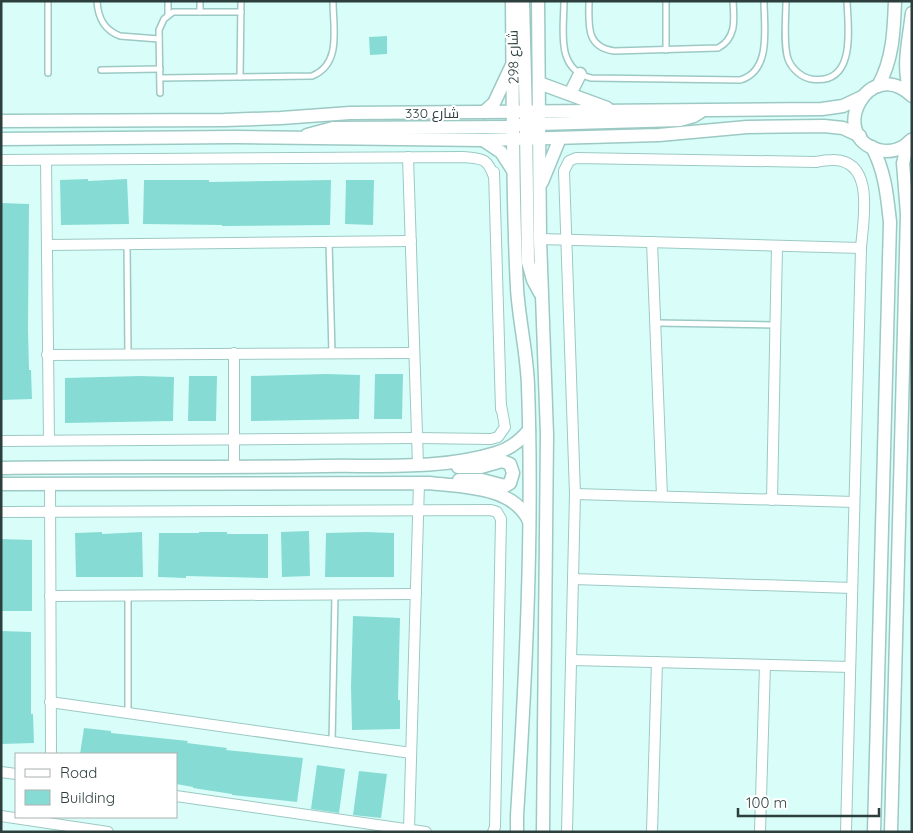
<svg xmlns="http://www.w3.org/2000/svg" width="913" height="833" viewBox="0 0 913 833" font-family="Quicksand,Cairo,sans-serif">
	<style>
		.building { fill: #86dcd4 }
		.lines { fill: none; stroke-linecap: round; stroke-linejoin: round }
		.service-casing { stroke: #9cc9c4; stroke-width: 8 }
		.minor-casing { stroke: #9cc9c4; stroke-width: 12 }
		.tertiary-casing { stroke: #9cc9c4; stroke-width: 15 }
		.service { stroke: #fff; stroke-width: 5 }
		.minor { stroke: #fff; stroke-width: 10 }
		.tertiary { stroke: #fff; stroke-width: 12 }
		.labels { text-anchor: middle; stroke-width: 4; stroke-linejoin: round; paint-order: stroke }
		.street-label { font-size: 14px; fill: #2c3f3d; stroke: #fff }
	</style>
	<rect width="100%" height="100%" fill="#d9fef9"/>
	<g class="building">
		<polygon points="387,36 387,54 370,55 369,37"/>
		<polygon points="88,179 88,181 127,179 129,224 61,225 60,180"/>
		<polygon points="144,180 209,180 209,182 331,180 330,225 222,226 222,225 143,224"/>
		<polygon points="346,180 374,180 373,225 345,224"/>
		<polygon points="1,203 29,204 28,329 29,370 31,370 32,399 1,400"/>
		<polygon points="326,374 360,375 359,419 251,421 251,376"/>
		<polygon points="375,374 403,374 402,419 374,419"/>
		<polygon points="140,376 174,377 173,421 65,423 65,378"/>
		<polygon points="189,376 217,376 216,421 188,421"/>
		<polygon points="309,531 310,576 282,577 281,532"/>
		<polygon points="102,532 102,534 142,532 143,577 76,577 75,533"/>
		<polygon points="199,532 227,532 227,534 268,534 268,578 186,576 186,578 158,577 159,533 199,533"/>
		<polygon points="366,532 394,533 394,577 325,577 326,533"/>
		<polygon points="1,539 32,540 32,611 1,611"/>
		<polygon points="353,616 400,618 398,700 400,700 400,729 352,730 351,687"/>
		<polygon points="1,631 31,632 31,714 33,714 34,743 1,744"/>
		<polygon points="84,728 111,731 111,733 188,741 187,743 227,748 226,750 303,758 297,802 232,795 232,794 193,788 193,787 176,784 176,754 80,754"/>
		<polygon points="317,765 345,769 339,813 311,809"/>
		<polygon points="359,771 387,774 381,818 353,815"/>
	</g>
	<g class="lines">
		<defs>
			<g id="service">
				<polyline points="48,1 48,73"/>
				<path d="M97,1C98,18 104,30 120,36L159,39"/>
				<polyline points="200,1 200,12"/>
				<path d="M564,1C564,30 555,69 591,78L740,80C772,71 764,27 764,1"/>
				<path d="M589,1C589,24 585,47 614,51L718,48C737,38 734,19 733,1"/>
				<polyline points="666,1 666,50"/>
				<path d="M786,1C786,18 783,44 788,59C792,69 801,77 811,79C857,86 848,28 847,1"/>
				<polyline points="168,15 168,1"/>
				<polyline points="101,70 160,69"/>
				<polyline points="240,77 241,1"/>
				<path d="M160,78L312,76C342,64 333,28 333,1"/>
				<polyline points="160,93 159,30 164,19 173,12 241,12"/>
				<polyline points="329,242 332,353"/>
				<polyline points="127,244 128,354"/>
				<polyline points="656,323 775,325"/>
				<polyline points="128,596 128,713"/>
				<polyline points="332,742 335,595"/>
			</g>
			<g id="minor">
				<polyline points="408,157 418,465"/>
				<path d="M1,160L463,157C482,159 487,157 494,177"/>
				<polyline points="46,160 49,440"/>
				<polyline points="494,172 501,409"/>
				<polyline points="540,239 861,248"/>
				<polyline points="652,242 662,496"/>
				<polyline points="47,245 411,241"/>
				<polyline points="234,353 234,467"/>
				<polyline points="47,355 414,353"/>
				<polyline points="1,441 417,438 491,439 498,437 505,427 501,405"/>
				<polyline points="50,484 51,754"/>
				<polyline points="575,494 854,502"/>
				<polyline points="772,500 777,246"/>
				<polyline points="1,512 491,510 497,512 501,519 495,827 493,832"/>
				<polyline points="573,579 852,588"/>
				<polyline points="50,596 416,594"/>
				<polyline points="571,660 850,667"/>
				<polyline points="50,702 411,753"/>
				<polyline points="1,772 16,774"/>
				<polyline points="176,796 426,832"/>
				<polyline points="1,816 108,832"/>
				<polyline points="409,829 419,483"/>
				<path d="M567,832L575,494L564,171L569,161L576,158L816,162C821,161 826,160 832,160C876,159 863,221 861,248L846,832"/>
				<polyline points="652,832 657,662"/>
				<polyline points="760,832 765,665"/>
			</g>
			<g id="tertiary">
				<path d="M512,1C513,97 512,193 517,288C519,321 527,353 528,386C533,529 526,673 517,816V832"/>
				<polyline points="523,1 526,119"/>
				<polyline points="538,1 540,239 547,435 543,832"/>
				<polyline points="539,83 607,108"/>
				<path d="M878,86C893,60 894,30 895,1"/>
				<polyline points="570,94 580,74"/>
				<path d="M911,94C901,68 909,40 912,13"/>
				<polyline points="484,112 494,103 511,67"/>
				<polyline points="1,121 224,120 281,118 350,113 822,109 843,106 862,97"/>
				<polyline points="532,127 539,124 680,120 694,116 702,111"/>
				<polyline points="526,131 528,262 533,280 540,293"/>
				<polyline points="307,135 333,128 513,127 523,124 539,112"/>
				<polyline points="1,139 235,137 483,140 659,135 747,127 824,126 843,128 860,136"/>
				<polyline points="483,140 501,152 512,169"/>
				<path d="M911,140C903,149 891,153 879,150C826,137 869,54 912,96"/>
				<path d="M872,147C885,171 887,195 890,222L874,832"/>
				<polyline points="542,182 560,138"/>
				<polyline points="458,467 481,467 502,461 510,464 513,473 510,483 505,486 482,480 459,480"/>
				<path d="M1,468C108,466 216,468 323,466C380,465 441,470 496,453C510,449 520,441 529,430"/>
				<path d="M1,484L429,483C462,487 513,486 529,521"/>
				<polyline points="891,832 907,214 903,163 908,143"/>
			</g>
		</defs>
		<use href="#service" class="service-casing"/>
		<use href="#minor" class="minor-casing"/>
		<use href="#tertiary" class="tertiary-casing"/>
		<use href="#service" class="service"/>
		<use href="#minor" class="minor"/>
		<use href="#tertiary" class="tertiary"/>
	</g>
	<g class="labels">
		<g class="street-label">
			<text transform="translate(513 57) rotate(-91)" y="5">شارع 298</text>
			<text x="432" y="118">شارع 330</text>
		</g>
	</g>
	<rect width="913" height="833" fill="none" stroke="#2c3f3d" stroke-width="5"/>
	<rect x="15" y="753" width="162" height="65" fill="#ffffff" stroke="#abb2b1"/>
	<rect x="25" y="769" width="25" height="8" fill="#ffffff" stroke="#abb2b1"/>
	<text x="60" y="778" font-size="15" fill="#2c3f3d">Road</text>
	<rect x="25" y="790" width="25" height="15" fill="#86dcd4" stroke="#abb2b1"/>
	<text x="60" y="803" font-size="15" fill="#2c3f3d">Building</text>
	<path d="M738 808v8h141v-8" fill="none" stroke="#2c3f3d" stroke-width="2.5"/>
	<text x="746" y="808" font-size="15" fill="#2c3f3d" stroke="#ffffff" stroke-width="4" paint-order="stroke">100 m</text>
</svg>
